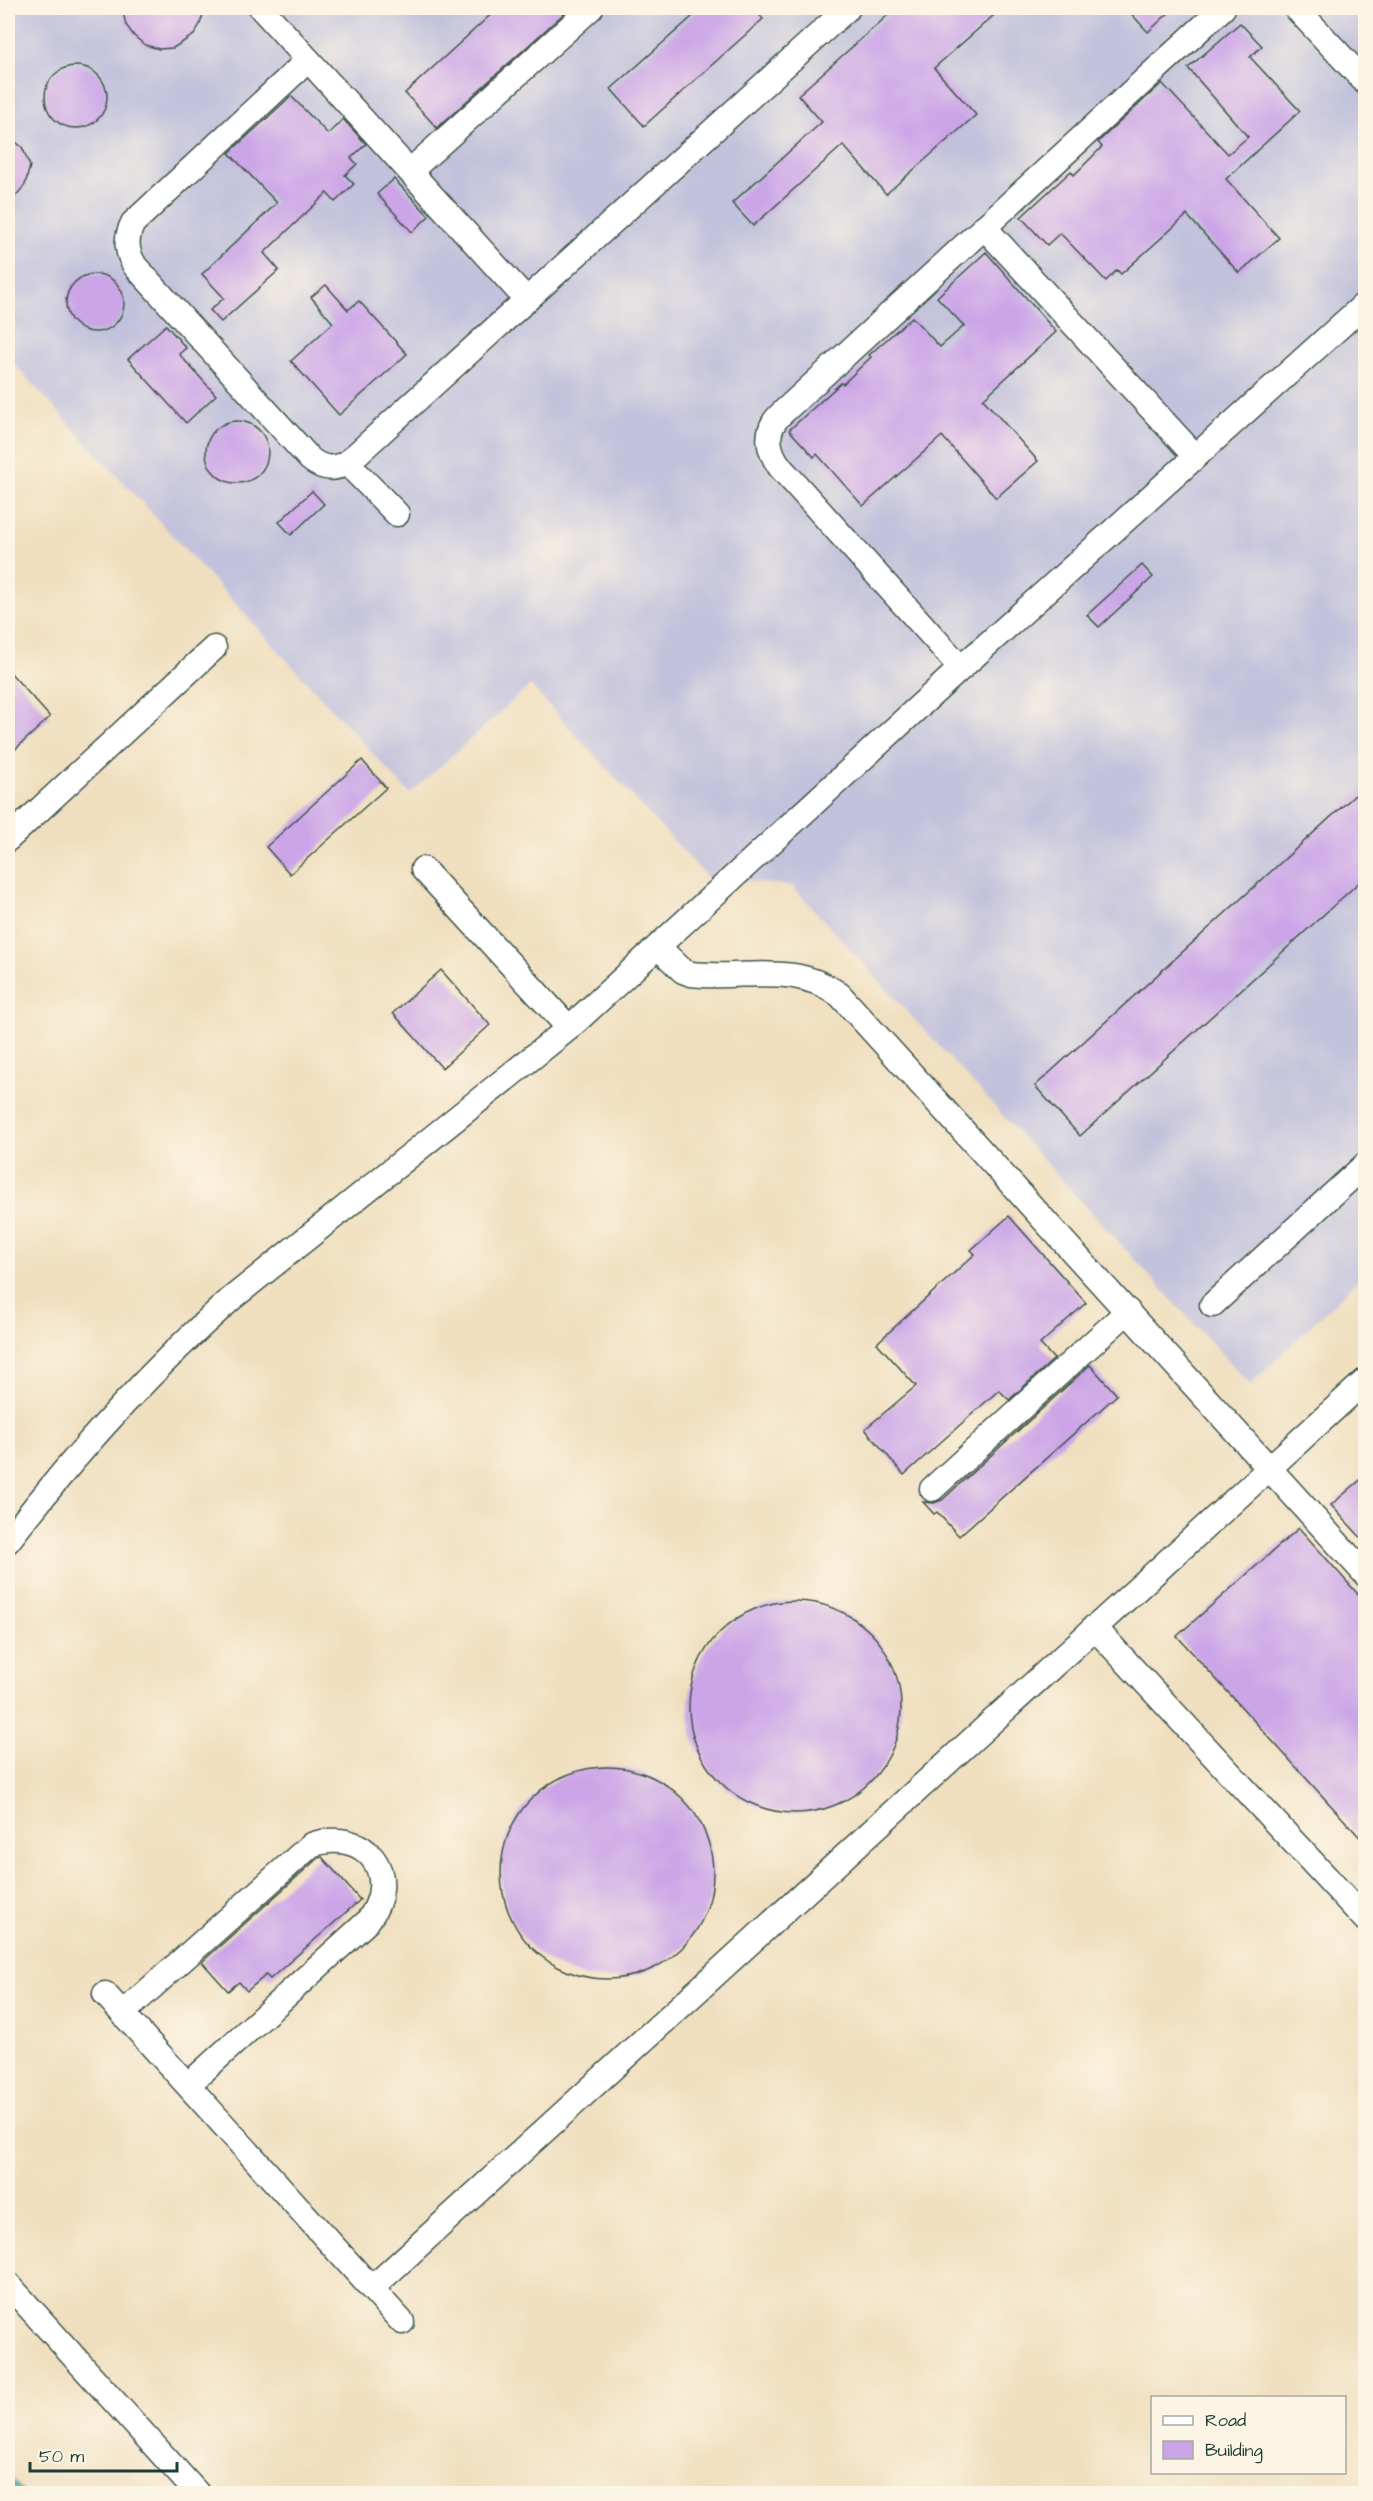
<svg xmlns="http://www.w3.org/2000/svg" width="1373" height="2501" viewBox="0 0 1373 2501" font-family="'Architects Daughter',sans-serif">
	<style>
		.industrial { fill: #c2c2dc }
		.water { fill: #43b1c0; stroke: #31777a; stroke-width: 1.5 }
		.building { fill: #cba5e7 }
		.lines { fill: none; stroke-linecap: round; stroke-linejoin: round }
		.minor-casing { stroke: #3e5549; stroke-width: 27 }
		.minor { stroke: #fff; stroke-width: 24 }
	</style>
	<rect width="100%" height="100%" fill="#fcf5e5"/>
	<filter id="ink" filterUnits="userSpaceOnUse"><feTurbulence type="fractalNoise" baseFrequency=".0167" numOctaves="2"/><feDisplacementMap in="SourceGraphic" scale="12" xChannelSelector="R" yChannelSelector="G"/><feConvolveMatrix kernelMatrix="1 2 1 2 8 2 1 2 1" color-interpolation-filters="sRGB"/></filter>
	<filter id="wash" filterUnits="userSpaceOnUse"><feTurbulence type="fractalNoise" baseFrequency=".008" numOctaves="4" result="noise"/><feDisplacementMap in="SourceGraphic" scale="24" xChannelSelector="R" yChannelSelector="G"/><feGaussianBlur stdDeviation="1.35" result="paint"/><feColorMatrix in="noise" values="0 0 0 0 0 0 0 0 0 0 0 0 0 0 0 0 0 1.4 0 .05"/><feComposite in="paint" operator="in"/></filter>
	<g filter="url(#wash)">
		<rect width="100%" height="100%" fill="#f0dfbf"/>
		<polygon class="industrial" points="8,8 1351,8 1366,24 1365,1273 1250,1385 792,886 707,877 530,685 410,794 8,357"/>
		<polygon class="water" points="8,2476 24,2493 8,2493"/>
		<g id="blocks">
			<g class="building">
				<polygon points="122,8 205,8 200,24 194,35 173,48 159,49 145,45 134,36 126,25"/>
				<polygon points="498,8 570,8 437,128 405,93"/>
				<polygon points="702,8 753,8 763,19 644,126 611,89"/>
				<polygon points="896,8 1002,8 934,68 976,115 886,194 843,145 753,226 732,203 822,122 798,95"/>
				<polygon points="1126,8 1174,8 1148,32"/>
				<polygon points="1240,23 1262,46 1250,57 1300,111 1226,179 1279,238 1239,273 1187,215 1121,274 1117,270 1106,281 1060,233 1047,245 1021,217 1071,171 1074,175 1102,147 1098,142 1162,83 1228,154 1248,137 1188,68"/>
				<circle cx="76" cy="97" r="31"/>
				<polygon points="291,96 328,134 343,119 366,144 351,158 357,164 345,175 354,184 335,202 327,193 264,253 279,270 221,322 210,310 224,298 202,274 277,203 229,153"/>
				<polygon points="8,136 22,147 30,166 25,185 8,205"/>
				<polygon points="394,179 429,216 412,232 377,194"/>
				<polygon points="986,252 1056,332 983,399 1038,461 996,498 942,436 863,506 817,454 814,457 789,430 841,383 843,384 871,357 869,355 912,317 940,347 964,326 937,297"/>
				<circle cx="95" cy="303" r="29"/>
				<polygon points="326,285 348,310 359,301 407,354 339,415 291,361 333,323 311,297"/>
				<polygon points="166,325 186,348 179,354 216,395 186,423 128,359"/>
				<circle cx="237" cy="452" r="31"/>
				<polygon points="312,491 324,504 291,535 279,522"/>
				<polygon points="1142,565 1153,577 1099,627 1087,615"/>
				<polygon points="8,670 50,717 8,756"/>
				<polygon points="362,760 386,788 290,874 266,847"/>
				<polygon points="1365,786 1365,877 1080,1136 1035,1086"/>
				<polygon points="441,970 490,1025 442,1068 393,1013"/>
				<polygon points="1009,1216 1086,1303 1040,1344 1054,1359 1009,1400 999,1390 904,1475 865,1429 916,1386 877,1343 975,1254 971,1250"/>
				<polygon points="1090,1365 1117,1395 959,1536 937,1512 934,1514 923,1502 934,1503 942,1500"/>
				<polygon points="1365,1476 1365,1542 1331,1505"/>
				<polygon points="1299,1528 1365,1602 1365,1843 1177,1636"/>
				<circle cx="795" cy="1707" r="106"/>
				<circle cx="607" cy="1873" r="106"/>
				<polygon points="322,1857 360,1900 270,1979 266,1975 247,1991 239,1982 228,1991 202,1962 318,1858"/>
			</g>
		</g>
	</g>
	<g filter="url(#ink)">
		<use href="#blocks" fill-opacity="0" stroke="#3e5549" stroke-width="1.5"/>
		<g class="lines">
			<defs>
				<g id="minor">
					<polyline points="261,8 526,299"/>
					<polyline points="1296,8 1366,83"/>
					<path d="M308,60L133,223C125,239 126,251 135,266L310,459C322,469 334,470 347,463L848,8"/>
					<polyline points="410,171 591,8"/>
					<polyline points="984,227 1195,456"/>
					<polyline points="347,463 397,514"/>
					<path d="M961,668L780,467C767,449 764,430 781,414L1223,8"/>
					<polyline points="8,839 214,648"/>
					<polyline points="423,869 569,1028"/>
					<path d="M658,947L683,971L691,974C744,980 793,961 840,995L1366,1575"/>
					<polyline points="1212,1305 1366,1164"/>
					<polyline points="932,1489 1128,1311"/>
					<path d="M8,1541C76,1453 148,1372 231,1299L569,1028L961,668L1366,303"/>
					<polyline points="1094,1627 1366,1920"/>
					<polyline points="105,1994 402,2322"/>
					<path d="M123,2013L311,1845C366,1826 403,1875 367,1922L188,2085"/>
					<polyline points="8,2284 198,2494"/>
					<polyline points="372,2288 1366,1380"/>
				</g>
			</defs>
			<use href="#minor" class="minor-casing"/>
			<use href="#minor" class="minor"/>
		</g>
	</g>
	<rect width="1373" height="2501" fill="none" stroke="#fcf5e5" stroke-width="30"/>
	<rect x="1151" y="2396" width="195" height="78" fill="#fcf5e5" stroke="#a4ab9e" stroke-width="1.5"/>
	<rect x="1163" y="2416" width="30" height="9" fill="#ffffff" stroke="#a4ab9e" stroke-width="1.5"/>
	<text x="1205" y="2426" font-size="18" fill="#1f3d34">Road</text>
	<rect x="1163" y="2441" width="30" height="18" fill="#cba5e7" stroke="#a4ab9e" stroke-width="1.5"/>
	<text x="1205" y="2456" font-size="18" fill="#1f3d34">Building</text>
	<path d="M30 2462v9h147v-9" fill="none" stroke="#1f3d34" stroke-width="3"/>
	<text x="39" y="2462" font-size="18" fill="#1f3d34" stroke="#fcf5e5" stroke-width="4.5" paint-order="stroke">50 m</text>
</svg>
